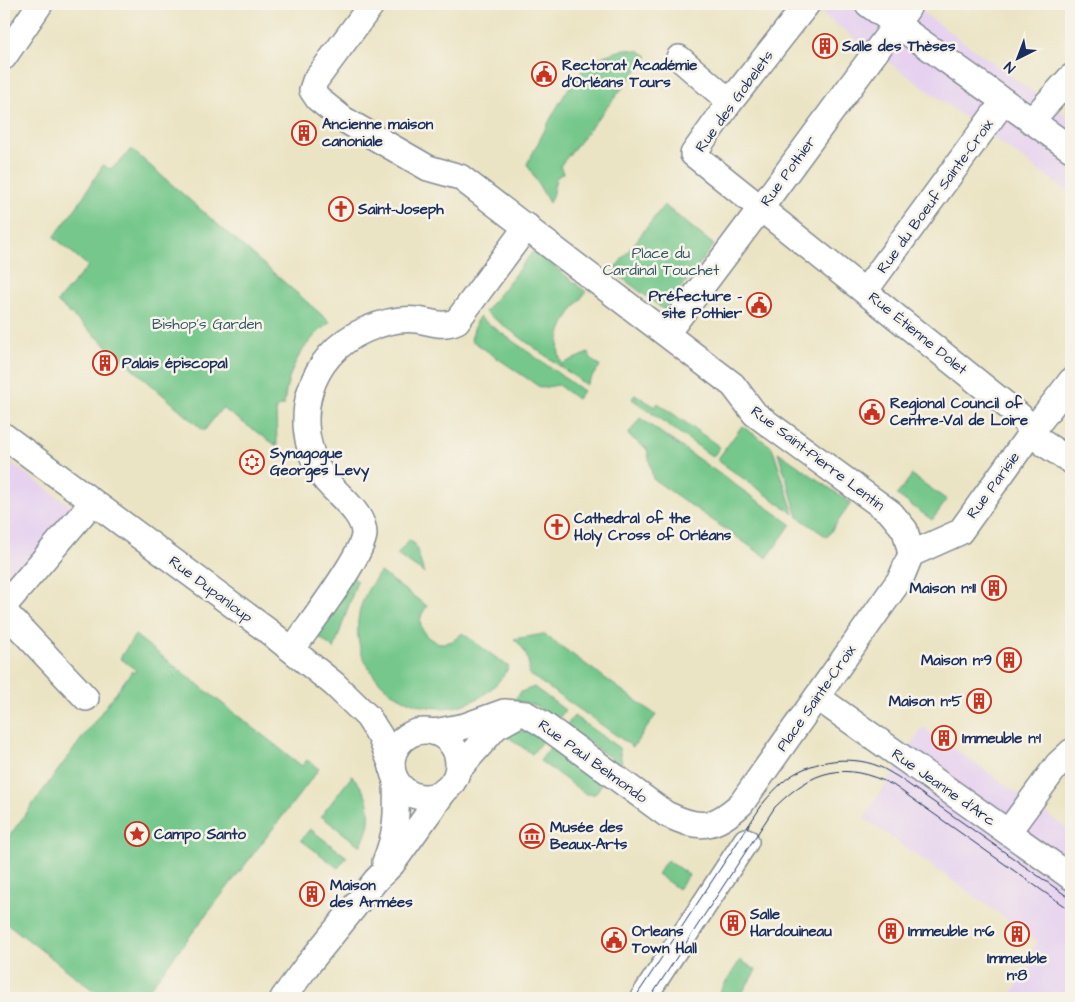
<svg xmlns="http://www.w3.org/2000/svg" width="1075" height="1002" viewBox="0 0 1075 1002" font-family="'Architects Daughter',sans-serif">
	<style>
		.built { fill: #e6d2f0 }
		.green { fill: #74c78b; stroke: #487b74 }
		.lines { fill: none; stroke-linecap: round; stroke-linejoin: round }
		.minor-casing { stroke: #838a91; stroke-width: 28 }
		.minor { stroke: #fff; stroke-width: 25 }
		.tram { stroke: #1b2f5e; stroke-width: 1 }
		.labels { text-anchor: middle; stroke-width: 5; stroke-linejoin: round; paint-order: stroke }
		.poi-label { font-size: 15px; font-weight: bold; fill: #1b2f5e; stroke: #f7f3e8; text-anchor: start }
		.street-label { font-size: 15px; fill: #1b2f5e; stroke: #f7f3e8 }
		.park-label { font-size: 15px; fill: #315569; stroke: #f7f3e8 }
	</style>
	<rect width="100%" height="100%" fill="#f7f3e8"/>
	<filter id="ink" filterUnits="userSpaceOnUse"><feTurbulence type="fractalNoise" baseFrequency=".02" numOctaves="2"/><feDisplacementMap in="SourceGraphic" scale="10" xChannelSelector="R" yChannelSelector="G"/><feConvolveMatrix kernelMatrix="1 2 1 2 8 2 1 2 1" color-interpolation-filters="sRGB"/></filter>
	<filter id="wash" filterUnits="userSpaceOnUse"><feTurbulence type="fractalNoise" baseFrequency=".0096" numOctaves="4" result="noise"/><feDisplacementMap in="SourceGraphic" scale="20" xChannelSelector="R" yChannelSelector="G"/><feGaussianBlur stdDeviation="1.12" result="paint"/><feColorMatrix in="noise" values="0 0 0 0 0 0 0 0 0 0 0 0 0 0 0 0 0 1.4 0 .05"/><feComposite in="paint" operator="in"/></filter>
	<g filter="url(#wash)">
		<rect width="100%" height="100%" fill="#ebe4c4"/>
		<g class="built">
			<polygon points="808,4 911,4 1071,119 1071,194"/>
			<polygon points="4,458 76,510 4,591"/>
			<polygon points="923,727 1071,831 1071,998 1008,998 1033,963 1034,947 1038,941 864,818"/>
		</g>
		<g class="green">
			<path d="M625,49L640,51L648,56L560,166L563,173L556,178L552,197L549,203L527,164C542,137 566,82 590,64C600,56 613,53 625,49Z"/>
			<path d="M131,149L330,322C301,345 287,370 284,406L276,407L277,446L222,408L204,431L57,302L88,266L54,237L78,205L103,165L110,169L121,161Z"/>
			<polygon points="664,205 714,245 664,310 613,271"/>
			<path d="M534,250L586,292C570,312 550,337 562,364L588,353L593,361L600,366L586,385L485,312Z"/>
			<polygon points="479,317 583,391 577,399 558,385 541,388 471,340 476,322"/>
			<polygon points="635,394 655,407 658,403 720,447 713,457 632,399"/>
			<polygon points="640,418 791,524 767,558 653,479 647,449 628,435"/>
			<polygon points="742,426 772,447 794,514 717,460"/>
			<polygon points="778,452 851,503 827,537 798,517"/>
			<polygon points="912,475 947,500 932,520 897,495"/>
			<polygon points="409,540 415,544 424,573 397,555"/>
			<path d="M380,572L427,606C425,609 422,613 421,617C417,632 434,647 449,642C454,641 458,637 462,633L509,667C457,755 325,687 365,595C369,587 375,579 380,572Z"/>
			<polygon points="352,576 357,581 334,649 312,632"/>
			<path d="M544,634L656,715L633,747L529,674C530,660 525,648 514,639Z"/>
			<polygon points="135,635 302,766 307,760 319,769 142,998 103,998 4,921 4,843 132,671 134,673 136,670 120,658"/>
			<polygon points="534,687 565,710 557,721 535,705 513,701 521,692"/>
			<polygon points="574,716 619,748 622,764 616,762 566,726"/>
			<polygon points="514,730 528,731 543,740 532,754 504,734"/>
			<polygon points="552,745 603,782 595,794 586,794 540,761"/>
			<path d="M352,776C372,796 375,822 360,846L321,816Z"/>
			<polygon points="310,829 347,857 338,868 301,840"/>
			<polygon points="667,860 689,875 678,889 657,874"/>
			<polygon points="740,960 756,970 739,998 716,998"/>
		</g>
	</g>
	<g filter="url(#ink)">
		<g class="lines">
			<defs>
				<g id="minor">
					<polyline points="372,4 315,81 312,90 318,99 343,119 428,168 460,177 733,385 755,414 891,513 905,530 911,554"/>
					<polyline points="807,4 730,102 693,154 1020,416 1043,443 1071,461"/>
					<polyline points="868,4 1071,149"/>
					<polyline points="4,57 40,4"/>
					<polyline points="679,58 730,102"/>
					<polyline points="1031,121 1071,77"/>
					<polyline points="865,291 1004,101"/>
					<polyline points="667,333 760,209 908,8"/>
					<polyline points="4,436 268,631 334,684 368,717 380,736 392,766"/>
					<polyline points="4,606 86,510"/>
					<polyline points="4,611 86,698"/>
					<path d="M292,650C307,628 363,556 364,534C364,511 333,493 321,474C290,421 308,355 365,330C381,323 400,318 417,320C433,322 441,328 457,321L527,226"/>
					<polyline points="817,697 1071,877"/>
					<circle cx="425" cy="764" r="33"/>
					<path d="M434,732L465,726L504,712L526,714L543,724L666,814C700,830 713,829 741,804L901,578L911,554L960,532L1033,430L1071,381"/>
					<polyline points="458,770 496,727 514,717"/>
					<polyline points="1008,832 1058,764 1071,752"/>
					<path d="M385,862C397,833 397,812 396,781"/>
					<polyline points="283,998 306,967 376,880 392,864 443,793"/>
					<polyline points="643,998 746,841"/>
				</g>
			</defs>
			<use href="#minor" class="minor-casing"/>
			<use href="#minor" class="minor"/>
			<g class="tram">
				<path d="M635,998L764,802C770,795 776,788 783,782C807,761 848,754 878,766C885,769 891,773 898,777L1071,899"/>
				<path d="M650,998L775,807C814,769 843,761 893,785L1071,911"/>
			</g>
		</g>
	</g>
	<defs>
		<symbol id="building-ring" viewBox="-11 -11 22 22"><circle r="9.5" fill="#f7f3e8" stroke="#c8321e" stroke-width="1.5"/><path d="M-4-6H4V6H1V3H-1V6H-4ZM-2.5-4.3h1.7v1.8h-1.7ZM.8-4.3h1.7v1.8H.8ZM-2.5-1h1.7V.8h-1.7ZM.8-1h1.7V.8H.8Z" fill="#c8321e"/></symbol>
		<symbol id="civic-ring" viewBox="-11 -11 22 22"><circle r="9.5" fill="#f7f3e8" stroke="#c8321e" stroke-width="1.5"/><path d="M-.6-6.5H3V-4.5H.6V-3L4-1V1h2V6H-6V1h2V-1L-.6-3ZM-1.2 2.5V6h2.4V2.5Z" fill="#c8321e"/></symbol>
		<symbol id="church-ring" viewBox="-11 -11 22 22"><circle r="9.5" fill="#f7f3e8" stroke="#c8321e" stroke-width="1.5"/><path d="M-1.2-6h2.4v3.5h3.3v2.4h-3.3V6h-2.4V-.1h-3.3v-2.4h3.3Z" fill="#c8321e"/></symbol>
		<symbol id="synagogue-ring" viewBox="-11 -11 22 22"><circle r="9.5" fill="#f7f3e8" stroke="#c8321e" stroke-width="1.5"/><path d="M0-6.5L5.6 3.2H-5.6ZM0 6.5L5.6-3.2H-5.6Z" fill="#c8321e"/></symbol>
		<symbol id="sight-ring" viewBox="-11 -11 22 22"><circle r="9.5" fill="#f7f3e8" stroke="#c8321e" stroke-width="1.5"/><path d="M0-6L1.8-2.2L6-1.7L2.9 1.2L3.7 5.4L0 3.3L-3.7 5.4L-2.9 1.2L-6-1.7L-1.8-2.2Z" fill="#c8321e"/></symbol>
		<symbol id="museum-ring" viewBox="-11 -11 22 22"><circle r="9.5" fill="#f7f3e8" stroke="#c8321e" stroke-width="1.5"/><path d="M0-6L6-3V-2H-6V-3ZM-5-1h2V3h-2ZM-1-1h2V3h-2ZM3-1h2V3H3ZM-6 4H6V6H-6Z" fill="#c8321e"/></symbol>
	</defs>
	<g fill-rule="evenodd">
		<use href="#building-ring" x="811" y="32" width="28" height="28"/>
		<use href="#civic-ring" x="530" y="60" width="28" height="28"/>
		<use href="#building-ring" x="290" y="119" width="28" height="28"/>
		<use href="#church-ring" x="327" y="195" width="28" height="28"/>
		<use href="#civic-ring" x="745" y="291" width="28" height="28"/>
		<use href="#building-ring" x="91" y="349" width="28" height="28"/>
		<use href="#civic-ring" x="858" y="398" width="28" height="28"/>
		<use href="#synagogue-ring" x="238" y="448" width="28" height="28"/>
		<use href="#church-ring" x="543" y="513" width="28" height="28"/>
		<use href="#building-ring" x="980" y="574" width="28" height="28"/>
		<use href="#building-ring" x="995" y="646" width="28" height="28"/>
		<use href="#building-ring" x="965" y="687" width="28" height="28"/>
		<use href="#building-ring" x="930" y="724" width="28" height="28"/>
		<use href="#sight-ring" x="123" y="820" width="28" height="28"/>
		<use href="#museum-ring" x="518" y="822" width="28" height="28"/>
		<use href="#building-ring" x="298" y="880" width="28" height="28"/>
		<use href="#building-ring" x="719" y="909" width="28" height="28"/>
		<use href="#building-ring" x="877" y="917" width="28" height="28"/>
		<use href="#building-ring" x="1003" y="920" width="28" height="28"/>
		<use href="#civic-ring" x="600" y="926" width="28" height="28"/>
	</g>
	<g class="labels">
		<g class="poi-label">
			<text x="842" y="51">Salle des Thèses</text>
			<text x="562" y="70">Rectorat Académie<tspan x="562" dy="17">d'Orléans Tours</tspan></text>
			<text x="322" y="129">Ancienne maison<tspan x="322" dy="17">canoniale</tspan></text>
			<text x="358" y="214">Saint-Joseph</text>
			<text x="742" y="301" text-anchor="end">Préfecture -<tspan x="742" dy="17">site Pothier</tspan></text>
			<text x="122" y="368">Palais épiscopal</text>
			<text x="890" y="408">Regional Council of<tspan x="890" dy="17">Centre-Val de Loire</tspan></text>
			<text x="270" y="458">Synagogue<tspan x="270" dy="17">Georges Levy</tspan></text>
			<text x="574" y="523">Cathedral of the<tspan x="574" dy="17">Holy Cross of Orléans</tspan></text>
			<text x="976" y="593" text-anchor="end">Maison n°11</text>
			<text x="992" y="665" text-anchor="end">Maison n°9</text>
			<text x="962" y="706" text-anchor="end">Maison n°5</text>
			<text x="962" y="743">Immeuble n°1</text>
			<text x="550" y="832">Musée des<tspan x="550" dy="17">Beaux-Arts</tspan></text>
			<text x="154" y="839">Campo Santo</text>
			<text x="330" y="890">Maison<tspan x="330" dy="17">des Armées</tspan></text>
			<text x="750" y="919">Salle<tspan x="750" dy="17">Hardouineau</tspan></text>
			<text x="632" y="936">Orleans<tspan x="632" dy="17">Town Hall</tspan></text>
			<text x="908" y="936">Immeuble n°6</text>
			<text x="1017" y="963" text-anchor="middle">Immeuble<tspan x="1017" dy="17">n°8</tspan></text>
		</g>
		<g class="street-label">
			<text transform="translate(734 101) rotate(-54)" y="5">Rue des Gobelets</text>
			<text transform="translate(788 171) rotate(-54)" y="5">Rue Pothier</text>
			<text transform="translate(935 196) rotate(-54)" y="5">Rue du Boeuf Sainte-Croix</text>
			<text transform="translate(918 333) rotate(39)" y="5">Rue Étienne Dolet</text>
			<text transform="translate(818 458) rotate(37)" y="5">Rue Saint-Pierre Lentin</text>
			<text transform="translate(993 485) rotate(-54)" y="5">Rue Parisie</text>
			<text transform="translate(211 589) rotate(37)" y="5">Rue Dupanloup</text>
			<text transform="translate(816 698) rotate(-55)" y="5">Place Sainte-Croix</text>
			<text transform="translate(593 761) rotate(36)" y="5">Rue Paul Belmondo</text>
			<text transform="translate(944 787) rotate(35)" y="5">Rue Jeanne d'Arc</text>
		</g>
		<g class="park-label">
			<text x="661" y="258">Place du<tspan x="661" dy="17">Cardinal Touchet</tspan></text>
			<text x="207" y="329">Bishop's Garden</text>
		</g>
	</g>
	<rect width="1075" height="1002" fill="none" stroke="#f7f3e8" stroke-width="20"/>
	<g transform="translate(1018 58) rotate(222)" stroke="#f7f3e8" stroke-width="4" paint-order="stroke">
	<path d="M0-4L9 19L0 12L-9 19Z" fill="#1b2f5e"/>
	<text y="-8" font-size="14" font-weight="bold" text-anchor="middle" fill="#1b2f5e">N</text>
	</g>
</svg>
